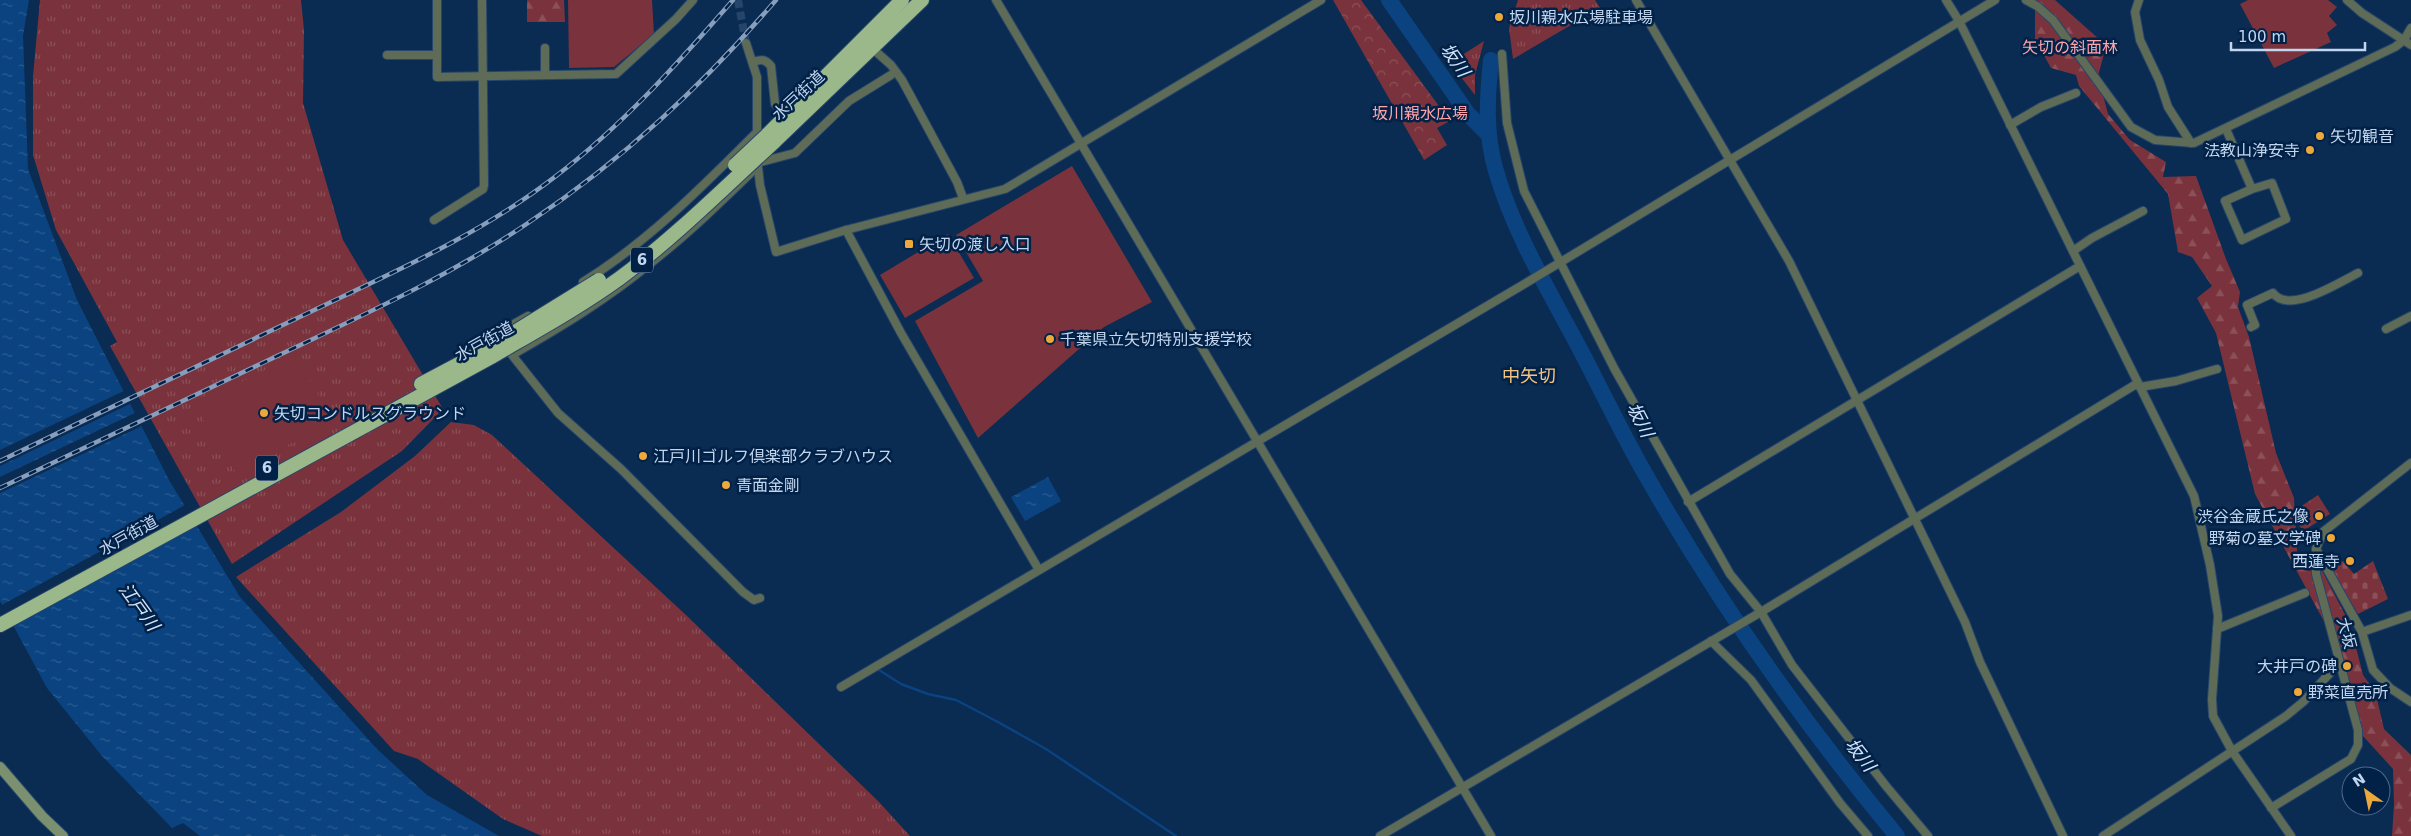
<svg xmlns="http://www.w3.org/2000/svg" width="2411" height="836" viewBox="0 0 2411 836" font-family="'DejaVu Sans','Noto Sans JP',sans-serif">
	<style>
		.grass { fill: url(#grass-tufts) }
		.forest { fill: url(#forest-firs) }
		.cemetery { fill: url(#cemetery-stones) }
		.park { fill: url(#park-crowns) }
		.pitch { fill: #7a333c }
		.water { fill: url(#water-ripples) }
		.pier { fill: #0a2b52 }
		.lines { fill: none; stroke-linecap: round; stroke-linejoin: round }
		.stream { stroke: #0a4380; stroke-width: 2.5 }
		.river { stroke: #0a4380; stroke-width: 16 }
		.minor-tunnel { stroke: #26456a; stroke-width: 8; stroke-dasharray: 8 4; stroke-linecap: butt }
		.minor-casing { stroke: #28466b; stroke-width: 10 }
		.secondary-casing { stroke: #28466b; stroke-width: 12 }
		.trunk-casing { stroke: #28466b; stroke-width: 16 }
		.minor { stroke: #5e6c57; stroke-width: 8 }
		.secondary { stroke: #7a906f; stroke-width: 10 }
		.trunk { stroke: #9ab889; stroke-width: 14 }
		.rail-casing { stroke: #879ebc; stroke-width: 4.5 }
		.rail { stroke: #012147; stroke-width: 2.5; stroke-dasharray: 8; stroke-linecap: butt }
		.trunk-bridge-casing { stroke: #28466b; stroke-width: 16; stroke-linecap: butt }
		.trunk-bridge { stroke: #9ab889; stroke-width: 14 }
		.poi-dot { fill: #eda83b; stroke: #012147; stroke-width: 2 }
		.labels { text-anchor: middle; stroke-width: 5; stroke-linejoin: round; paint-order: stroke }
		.shield { fill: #012147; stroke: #89a0bd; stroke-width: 1 }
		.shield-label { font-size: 15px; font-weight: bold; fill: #c3d6ef }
		.poi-label { font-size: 16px; fill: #c3d6ef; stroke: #012147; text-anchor: start }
		.park-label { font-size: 16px; fill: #fda4ab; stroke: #012147 }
		.street-label { font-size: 16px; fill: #c3d6ef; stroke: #012147 }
		.water-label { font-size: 18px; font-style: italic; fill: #d3e4fa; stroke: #012147 }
		.neighbourhood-label { font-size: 18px; fill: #f3c381; stroke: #012147 }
	</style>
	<defs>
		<pattern id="grass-tufts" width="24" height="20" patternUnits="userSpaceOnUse" patternTransform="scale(1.25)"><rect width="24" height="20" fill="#7a333c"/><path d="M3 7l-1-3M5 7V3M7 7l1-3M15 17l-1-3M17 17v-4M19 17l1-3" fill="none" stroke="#8b5058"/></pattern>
		<pattern id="forest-firs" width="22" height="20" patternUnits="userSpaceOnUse" patternTransform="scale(1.25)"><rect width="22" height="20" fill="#7a333c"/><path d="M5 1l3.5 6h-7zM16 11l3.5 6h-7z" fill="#8b5058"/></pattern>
		<pattern id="cemetery-stones" width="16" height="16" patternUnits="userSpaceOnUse" patternTransform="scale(1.25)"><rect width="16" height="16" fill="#7a333c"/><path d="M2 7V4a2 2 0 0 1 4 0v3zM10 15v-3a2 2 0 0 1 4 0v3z" fill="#8b5058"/></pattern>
		<pattern id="park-crowns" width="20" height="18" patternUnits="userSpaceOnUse" patternTransform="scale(1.25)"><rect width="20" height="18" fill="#7a333c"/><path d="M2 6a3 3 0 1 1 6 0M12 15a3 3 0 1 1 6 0" fill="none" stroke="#8b5058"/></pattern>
		<pattern id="water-ripples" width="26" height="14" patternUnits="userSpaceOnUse" patternTransform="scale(1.25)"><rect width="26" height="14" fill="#0a4380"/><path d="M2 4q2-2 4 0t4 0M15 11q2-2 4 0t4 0" fill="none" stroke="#2c5d92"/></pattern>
	</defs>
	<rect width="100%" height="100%" fill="#0a2b52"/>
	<g class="grass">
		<polygon points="40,0 301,0 304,30 303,103 343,240 443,409 402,451 232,564 110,346 117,342 56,230 33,155 33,76"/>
		<polygon points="1518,0 1595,0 1600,8 1513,59 1509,28"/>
		<polygon points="1484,41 1475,75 1475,95 1450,63"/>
		<polygon points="451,422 474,425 492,435 687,616 879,802 910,836 542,836 503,819 418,759 394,751 236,577 341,512 415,456"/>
	</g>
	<g class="forest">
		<polygon points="527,0 564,0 565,22 527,22"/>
		<polygon points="2035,0 2055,0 2100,40 2104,54 2098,76 2108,114 2130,140 2166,162 2163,177 2196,176 2226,259 2240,292 2238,307 2249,337 2276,453 2294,498 2297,551 2309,566 2318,563 2350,624 2363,675 2373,689 2377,699 2384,729 2411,755 2411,836 2392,836 2394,804 2393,769 2363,736 2339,649 2255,494 2216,333 2197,298 2212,286 2192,257 2178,252 2168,194 2079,86 2076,75 2051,68 2035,39"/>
	</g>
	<polygon class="cemetery" points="2336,558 2341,562 2343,561 2354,574 2373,561 2388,599 2358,614 2328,564"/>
	<g class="park">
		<polygon points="1333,0 1361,0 1450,121 1437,128 1447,145 1424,160"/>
		<polygon points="2318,495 2330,514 2303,531 2291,513"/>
	</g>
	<g class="pitch">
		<polygon points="568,0 652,0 654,34 614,67 569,68"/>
		<polygon points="2248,0 2328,0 2337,7 2329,16 2337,25 2327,33 2331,42 2274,68 2240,4"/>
		<polygon points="1072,166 1152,302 1104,327 978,438 915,321 983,281 956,235"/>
		<polygon points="948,234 974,278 905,318 880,275"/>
		<polygon points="294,355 334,420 236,473 195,406"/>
	</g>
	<g class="water">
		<polygon points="0,0 29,0 23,36 28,169 77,300 169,480 240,597 377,749 427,795 499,836 200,836 183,823 172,828 102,756 47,688 0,601"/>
		<polygon points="1048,477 1061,501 1025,521 1011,497"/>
	</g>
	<g class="pier">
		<polygon points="126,390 132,403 0,466 0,450"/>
		<polygon points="137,412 144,425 0,493 0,477"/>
		<polygon points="187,504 199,525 11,627 0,606"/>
	</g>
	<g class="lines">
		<polyline class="stream" points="879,670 901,684 928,694 956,700 998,722 1046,749 1176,836"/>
		<g class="river">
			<polyline points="1389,0 1468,114 1488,134"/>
			<path d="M1491,60C1487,98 1485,134 1496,171C1514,234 1552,296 1582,353C1605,397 1626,442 1651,484C1722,608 1806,726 1897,836"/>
		</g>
		<polyline class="minor-tunnel" points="738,0 746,43"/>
		<defs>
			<g id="minor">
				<polyline points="437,0 437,77 616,74 676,19 693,0"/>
				<polyline points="996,0 1491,836"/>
				<polyline points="1636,0 1789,261 1965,622 1980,662 2063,836"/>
				<polyline points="1946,0 1959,21 2194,496 2210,565 2218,616 2212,699 2213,716 2232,751 2291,836"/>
				<polyline points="2026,0 2037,6 2053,20 2131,127 2155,140 2194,143 2395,47 2404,40 2411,28"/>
				<polyline points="2139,0 2135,12 2140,40 2159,80 2168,107 2191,143"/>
				<polyline points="2347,0 2362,13 2411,45"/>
				<polyline points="746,43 757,77 757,144"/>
				<polyline points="873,49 891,65 902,80 957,182 963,198"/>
				<polyline points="1502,54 1507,123 1524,191 1614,368 1730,574 1761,612 1792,665 1886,786 1928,836"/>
				<polyline points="387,55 437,55"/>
				<path d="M753,62C761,59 765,59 771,66L775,104L786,115"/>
				<polyline points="545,75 545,48"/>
				<polyline points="2010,125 2041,107 2076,93"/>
				<polyline points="2226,129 2252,189 2272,183 2286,219 2242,240 2225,201 2252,189"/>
				<polyline points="757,158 760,185 776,252 846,230 1005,189 1321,0"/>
				<polyline points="757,163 795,153 849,101 891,75"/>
				<path d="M757,167C723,200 689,233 652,262C609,298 561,327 512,355L558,413L621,469L743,592L754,600L760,598"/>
				<polyline points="434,220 483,189 484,185 482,0"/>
				<polyline points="846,230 901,333 1039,570"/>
				<polyline points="2073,251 2092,238 2143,211"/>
				<path d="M583,282C648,242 703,186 757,132"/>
				<path d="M2251,327L2255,325L2247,305L2273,293C2289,315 2340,282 2358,273"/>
				<polyline points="2386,329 2411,316"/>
				<polyline points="498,333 528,316"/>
				<polyline points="2140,387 2176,381 2217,369"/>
				<polyline points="1688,502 2080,266"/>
				<polyline points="2316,549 2362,632 2373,670 2390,688 2411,702"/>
				<polyline points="2217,629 2305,593"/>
				<polyline points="2362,632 2411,615"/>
				<polyline points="1711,641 1751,680 1840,803 1868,836"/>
				<polyline points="841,687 1526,283 1995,0"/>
				<polyline points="2271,808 2351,759 2358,745 2358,730 2316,574 2316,549 2323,532 2411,463"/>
				<polyline points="1380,836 1761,612 2138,383"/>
				<polyline points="2103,836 2286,716 2303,702 2331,672"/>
			</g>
			<polyline id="secondary" points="0,767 42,816 63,836"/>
			<g id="trunk">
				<polyline points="767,135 902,0"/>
				<polyline points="774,142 922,0"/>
				<polyline points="421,384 489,348"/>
				<polyline points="0,625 493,356"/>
			</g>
		</defs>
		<use href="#minor" class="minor-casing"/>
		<use href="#secondary" class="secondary-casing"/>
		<use href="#trunk" class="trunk-casing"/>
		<use href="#minor" class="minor"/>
		<use href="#secondary" class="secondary"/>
		<use href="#trunk" class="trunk"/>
		<defs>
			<g id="rail">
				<path d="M0,461C103,411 206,362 310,312C394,272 481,234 556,176C623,125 678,63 733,0"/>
				<path d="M0,488C98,441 196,395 294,348C374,310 454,273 528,223C624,159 701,87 776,0"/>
			</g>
		</defs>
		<use href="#rail" class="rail-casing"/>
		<use href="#rail" class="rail"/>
		<defs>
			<g id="trunk-bridge">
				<polyline points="735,165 767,135"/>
				<polyline points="489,348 599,280"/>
				<path d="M493,356C536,331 580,307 620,278C675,237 724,188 774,142"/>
			</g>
		</defs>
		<use href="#trunk-bridge" class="trunk-bridge-casing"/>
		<use href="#trunk-bridge" class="trunk-bridge"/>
	</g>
	<g class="poi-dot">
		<circle cx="1499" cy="17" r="5"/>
		<circle cx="2320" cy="136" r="5"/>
		<circle cx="2310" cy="150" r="5"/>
		<rect x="904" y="239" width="10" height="10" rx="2.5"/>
		<circle cx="1050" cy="339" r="5"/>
		<circle cx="264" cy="413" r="5"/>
		<circle cx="643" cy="456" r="5"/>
		<circle cx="726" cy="485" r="5"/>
		<circle cx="2319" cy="516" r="5"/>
		<circle cx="2331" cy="538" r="5"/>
		<circle cx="2350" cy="561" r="5"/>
		<circle cx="2347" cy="666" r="5"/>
		<circle cx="2298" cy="692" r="5"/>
	</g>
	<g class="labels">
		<g class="shield">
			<rect x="631" y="247.5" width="22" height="25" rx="4"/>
			<rect x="256" y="455.5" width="22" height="25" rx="4"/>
		</g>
		<g class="shield-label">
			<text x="642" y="265">6</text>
			<text x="267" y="473">6</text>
		</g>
		<g class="poi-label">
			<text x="1509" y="23">坂川親水広場駐車場</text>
			<text x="2330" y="142">矢切観音</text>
			<text x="2300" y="156" text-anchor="end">法教山浄安寺</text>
			<text x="919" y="250">矢切の渡し入口</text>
			<text x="1060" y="345">千葉県立矢切特別支援学校</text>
			<text x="274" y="419">矢切コンドルスグラウンド</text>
			<text x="653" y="462">江戸川ゴルフ倶楽部クラブハウス</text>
			<text x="736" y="491">青面金剛</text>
			<text x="2309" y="522" text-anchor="end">渋谷金蔵氏之像</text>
			<text x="2321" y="544" text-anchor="end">野菊の墓文学碑</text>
			<text x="2340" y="567" text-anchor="end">西蓮寺</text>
			<text x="2337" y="672" text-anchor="end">大井戸の碑</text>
			<text x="2308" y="698">野菜直売所</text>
		</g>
		<g class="park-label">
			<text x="2070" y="53">矢切の斜面林</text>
			<text x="1420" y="119">坂川親水広場</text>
		</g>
		<g class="street-label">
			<text transform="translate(798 95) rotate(-43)" y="6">水戸街道</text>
			<text transform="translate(484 341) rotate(-29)" y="6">水戸街道</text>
			<text transform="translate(128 535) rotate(-29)" y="6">水戸街道</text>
			<text transform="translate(2347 633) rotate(75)" y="6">大坂</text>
		</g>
		<g class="water-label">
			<text transform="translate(1455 60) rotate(55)" y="6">坂川</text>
			<text transform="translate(1640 420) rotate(63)" y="6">坂川</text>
			<text transform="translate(139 607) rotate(54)" y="6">江戸川</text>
			<text transform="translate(1860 755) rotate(52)" y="6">坂川</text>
		</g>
		<g class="neighbourhood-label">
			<text x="1529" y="382">中矢切</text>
		</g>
	</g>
	<g transform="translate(2366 791) rotate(327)"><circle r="24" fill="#012147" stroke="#4f698a"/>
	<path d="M0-4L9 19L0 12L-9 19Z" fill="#eda83b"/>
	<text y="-8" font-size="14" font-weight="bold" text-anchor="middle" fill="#c3d6ef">N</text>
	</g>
	<path d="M2231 42v8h134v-8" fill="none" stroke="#c3d6ef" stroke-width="2.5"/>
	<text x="2238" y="42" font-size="15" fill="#c3d6ef" stroke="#012147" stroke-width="4" paint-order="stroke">100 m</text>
</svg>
